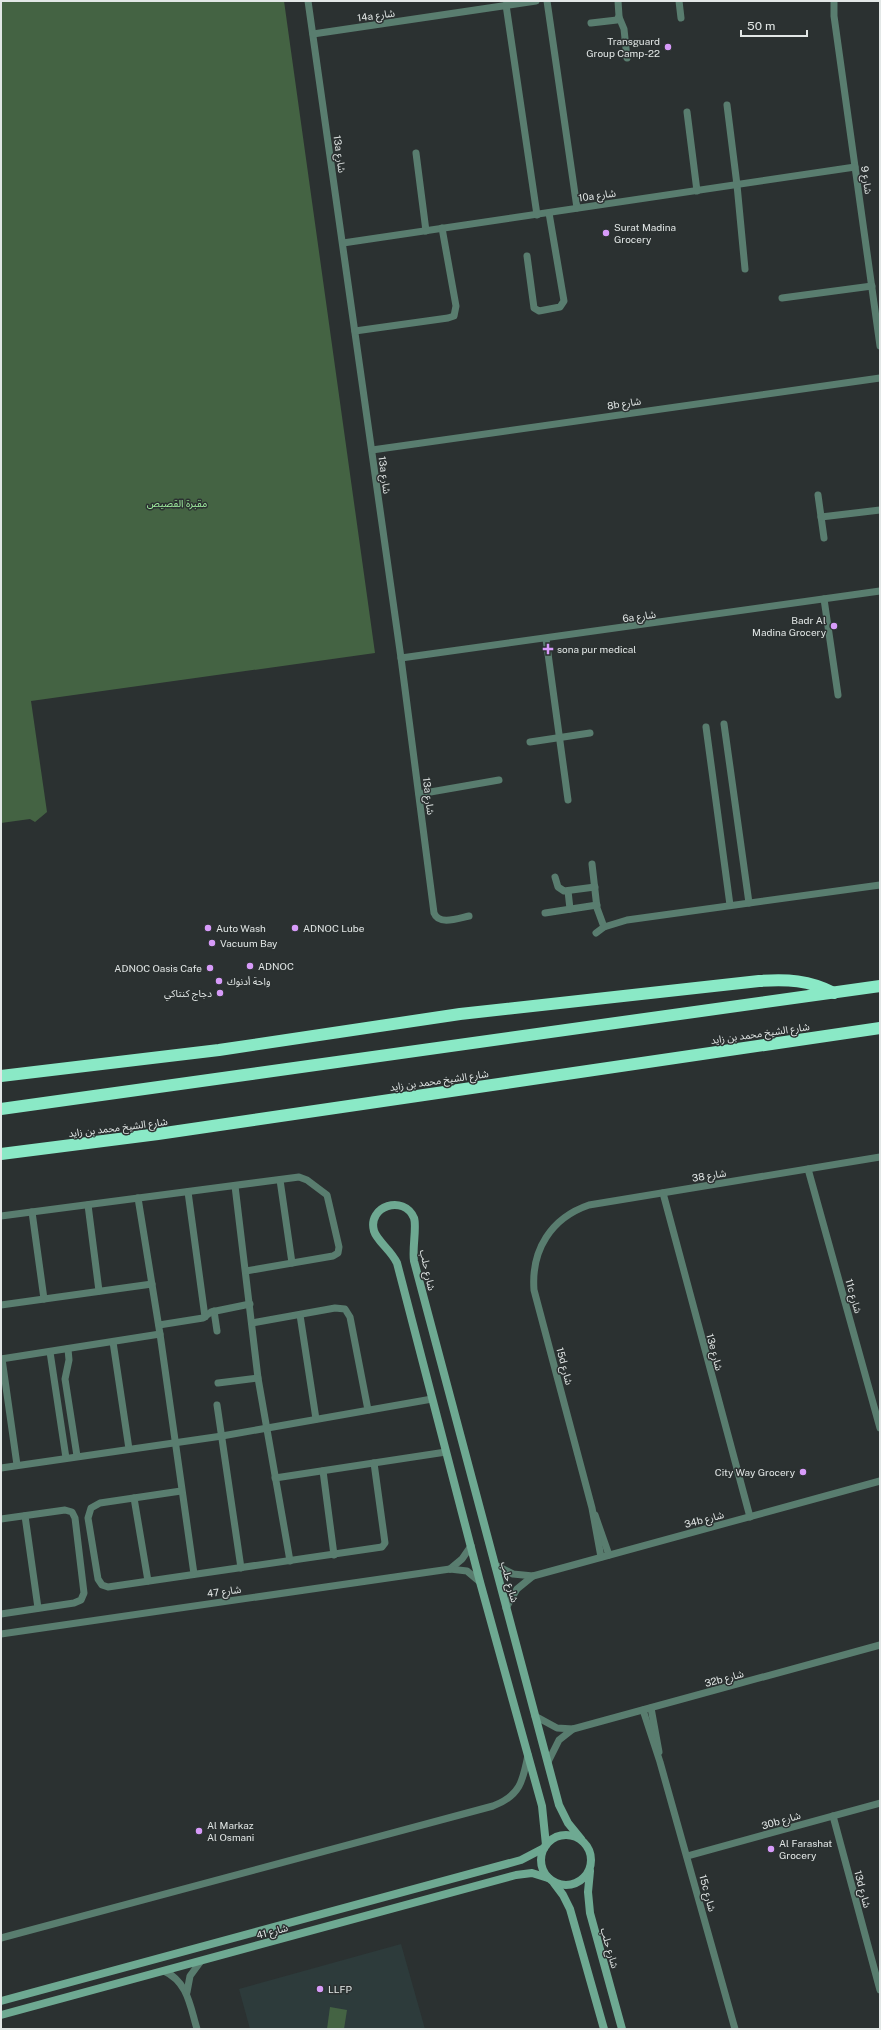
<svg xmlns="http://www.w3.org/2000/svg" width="881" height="2030" viewBox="0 0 881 2030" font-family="'Public Sans','Noto Sans Arabic',sans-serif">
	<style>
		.built { fill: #2d3b3b }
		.green { fill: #446343 }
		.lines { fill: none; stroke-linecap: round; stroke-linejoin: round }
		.street { stroke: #597d6f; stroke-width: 7 }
		.secondary { stroke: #6ea992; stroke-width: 8 }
		.highway { stroke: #8ae9c6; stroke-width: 12 }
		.poi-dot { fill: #d79bf9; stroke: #2b3131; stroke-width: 1.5 }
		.labels { text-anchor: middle; stroke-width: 3; stroke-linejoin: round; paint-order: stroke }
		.street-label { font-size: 10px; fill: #e2e7e6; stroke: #2b3131 }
		.poi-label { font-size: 10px; fill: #e2e7e6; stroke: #2b3131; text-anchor: start }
		.park-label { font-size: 10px; fill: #a0efa0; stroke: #2b3131 }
	</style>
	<rect width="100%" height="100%" fill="#2b3131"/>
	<polygon class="built" points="401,1944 425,2029 250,2029 239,1989"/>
	<g class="green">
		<polygon points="1,1 284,1 375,653 31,701 47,812 35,822 30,819 1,823"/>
		<polygon points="330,2007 347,2010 344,2029 327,2029"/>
	</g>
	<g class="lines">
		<g class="street">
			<path d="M308,1L401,658L434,913C439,926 459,918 469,916"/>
			<polyline points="547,1 577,208"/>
			<polyline points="679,1 681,18"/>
			<polyline points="834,1 834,16 880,346"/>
			<polyline points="506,5 537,215"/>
			<polyline points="619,17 624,29 627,58"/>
			<polyline points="591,23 617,20 619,16 618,1"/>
			<polyline points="313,34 536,1"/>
			<polyline points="727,105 737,185 745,269"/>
			<polyline points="687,112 697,191"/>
			<polyline points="416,153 426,231"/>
			<polyline points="343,243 855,167"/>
			<polyline points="527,256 534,308 539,311 560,307 564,301 549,213"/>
			<polyline points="782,298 872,286"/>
			<polyline points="355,331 448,318 454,316 456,306 442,228"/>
			<polyline points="372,450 880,378"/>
			<polyline points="818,495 824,538"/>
			<polyline points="821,517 880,510"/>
			<polyline points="824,599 838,695"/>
			<polyline points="546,639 568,800"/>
			<polyline points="401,658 880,591"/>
			<polyline points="724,724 749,903"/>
			<polyline points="706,727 730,905"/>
			<polyline points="530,742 590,733"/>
			<polyline points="419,794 499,780"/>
			<polyline points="592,864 597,908 604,927"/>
			<polyline points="555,877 558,887 564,891 595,887"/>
			<polyline points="568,891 570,909"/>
			<polyline points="545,913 597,905"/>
			<polyline points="596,933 604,927 627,920 880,885"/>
			<polyline points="808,1169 880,1428"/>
			<polyline points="280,1180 292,1263"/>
			<polyline points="235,1186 258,1378 290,1561"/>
			<polyline points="188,1192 205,1317"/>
			<polyline points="663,1193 750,1517"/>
			<polyline points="138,1198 160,1334 194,1574"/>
			<polyline points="88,1205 99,1291"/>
			<polyline points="32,1212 44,1299"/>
			<polyline points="1,1216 299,1177 307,1180 327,1195 339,1247 338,1253 333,1256 246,1271"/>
			<polyline points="1,1305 152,1284"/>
			<polyline points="214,1311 217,1331"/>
			<polyline points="300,1315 316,1419"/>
			<polyline points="252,1323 335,1308 345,1309 350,1317 368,1410"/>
			<polyline points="159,1325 203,1318 211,1312 250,1304"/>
			<polyline points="113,1342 129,1449"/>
			<polyline points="68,1349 69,1360 65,1379 77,1456"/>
			<polyline points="50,1352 66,1458"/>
			<polyline points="1,1359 160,1334"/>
			<polyline points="2,1359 17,1465"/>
			<polyline points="218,1383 258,1378"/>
			<polyline points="217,1405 241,1568"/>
			<polyline points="1,1468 222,1436 432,1399"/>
			<polyline points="323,1471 334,1555"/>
			<polyline points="275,1478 446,1452"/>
			<polyline points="181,1491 100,1503 91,1508 88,1518 98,1579 102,1585 108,1587 382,1547 385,1543 374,1463"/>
			<polyline points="134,1498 148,1581"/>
			<polyline points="595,1515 609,1555"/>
			<polyline points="25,1516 38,1608"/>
			<polyline points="1,1519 65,1510 72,1512 75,1518 84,1593 81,1600 74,1603 1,1614"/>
			<path d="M601,1557L592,1508L534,1290C531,1250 551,1218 589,1205L880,1157"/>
			<polyline points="495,1565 513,1574 533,1576 880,1481"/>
			<polyline points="450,1569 462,1559 471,1546"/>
			<polyline points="506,1608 517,1589 533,1576"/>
			<polyline points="1,1634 450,1569 467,1571 480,1582"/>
			<polyline points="651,1708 659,1752"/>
			<polyline points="643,1710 660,1762 735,2029"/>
			<polyline points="535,1716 557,1728 573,1729 880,1645"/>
			<polyline points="548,1762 559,1740 573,1729"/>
			<polyline points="833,1816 880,1990"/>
			<polyline points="687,1856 880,1803"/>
			<path d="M1,1938L493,1806C520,1796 523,1781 528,1755"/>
			<path d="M164,1971C188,1982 190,2006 197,2029"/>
			<polyline points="187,1992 190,1976 201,1961"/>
		</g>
		<g class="secondary">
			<circle cx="566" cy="1860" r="25"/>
			<path d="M546,1845L542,1806L480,1582L397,1263C391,1250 377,1241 374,1231C367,1206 404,1194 414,1218C417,1226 412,1249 414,1261L559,1805L568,1823L581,1839"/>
			<polyline points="590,1871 588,1892 590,1913 622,2029"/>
			<polyline points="554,1883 563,1895 570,1909 604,2029"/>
			<polyline points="1,2001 521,1860 544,1848"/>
			<polyline points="1,2015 516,1875 532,1873 548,1878"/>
		</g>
		<g class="highway">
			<path d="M1,1076L219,1050L460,1014L759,981C787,979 809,980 834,993"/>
			<polyline points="1,1109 880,986"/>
			<polyline points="1,1154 158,1134 880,1028"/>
		</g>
	</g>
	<g class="poi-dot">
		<circle cx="668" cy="47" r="4"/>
		<circle cx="606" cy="233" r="4"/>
		<circle cx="834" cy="626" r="4"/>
		<path d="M546 643h4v4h4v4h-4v4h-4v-4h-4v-4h4z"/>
		<circle cx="208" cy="928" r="4"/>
		<circle cx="295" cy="928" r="4"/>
		<circle cx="212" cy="943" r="4"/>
		<circle cx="250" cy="966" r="4"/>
		<circle cx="210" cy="968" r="4"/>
		<circle cx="219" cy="981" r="4"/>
		<circle cx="220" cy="993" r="4"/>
		<circle cx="803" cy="1472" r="4"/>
		<circle cx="199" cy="1831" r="4"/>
		<circle cx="771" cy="1849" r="4"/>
		<circle cx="320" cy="1989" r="4"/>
	</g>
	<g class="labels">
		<g class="street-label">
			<text transform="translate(376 15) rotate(-8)" y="4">14a شارع</text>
			<text transform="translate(340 154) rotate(82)" y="4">13a شارع</text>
			<text transform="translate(867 180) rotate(82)" y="4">شارع 9</text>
			<text transform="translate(597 195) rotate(-8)" y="4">10a شارع</text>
			<text transform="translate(624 403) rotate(-9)" y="4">8b شارع</text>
			<text transform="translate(385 475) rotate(82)" y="4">13a شارع</text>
			<text transform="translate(639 616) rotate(-8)" y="4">6a شارع</text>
			<text transform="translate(429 796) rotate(83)" y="4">13a شارع</text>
			<text transform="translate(760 1033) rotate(-8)" y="4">شارع الشيخ محمد بن زايد</text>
			<text transform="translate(439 1080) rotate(-8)" y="4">شارع الشيخ محمد بن زايد</text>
			<text transform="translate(118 1127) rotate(-7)" y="4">شارع الشيخ محمد بن زايد</text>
			<text transform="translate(709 1175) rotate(-9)" y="4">شارع 38</text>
			<text transform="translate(428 1270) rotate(78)" y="4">شارع حلب</text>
			<text transform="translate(854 1296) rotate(74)" y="4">11c شارع</text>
			<text transform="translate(715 1352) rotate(75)" y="4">13e شارع</text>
			<text transform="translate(565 1366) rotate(75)" y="4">15d شارع</text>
			<text transform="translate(704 1519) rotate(-15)" y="4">34b شارع</text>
			<text transform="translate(510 1582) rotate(75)" y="4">شارع حلب</text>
			<text transform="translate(224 1591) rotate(-8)" y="4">شارع 47</text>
			<text transform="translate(724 1678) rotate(-15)" y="4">32b شارع</text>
			<text transform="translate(781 1820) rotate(-16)" y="4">30b شارع</text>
			<text transform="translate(863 1889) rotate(75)" y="4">13d شارع</text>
			<text transform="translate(708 1893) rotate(75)" y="4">15c شارع</text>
			<text transform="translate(272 1931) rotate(-15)" y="4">شارع 41</text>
			<text transform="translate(610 1948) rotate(74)" y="4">شارع حلب</text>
		</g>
		<g class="poi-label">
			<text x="660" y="45" text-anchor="end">Transguard<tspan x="660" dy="12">Group Camp-22</tspan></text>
			<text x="614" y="231">Surat Madina<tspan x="614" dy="12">Grocery</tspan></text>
			<text x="826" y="624" text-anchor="end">Badr Al<tspan x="826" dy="12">Madina Grocery</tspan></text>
			<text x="557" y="653">sona pur medical</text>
			<text x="216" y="932">Auto Wash</text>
			<text x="303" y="932">ADNOC Lube</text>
			<text x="220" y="947">Vacuum Bay</text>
			<text x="258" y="970">ADNOC</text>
			<text x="202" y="972" text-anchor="end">ADNOC Oasis Cafe</text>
			<text x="227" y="985">واحة أدنوك</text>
			<text x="212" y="997" text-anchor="end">دجاج كنتاكي</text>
			<text x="795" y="1476" text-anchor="end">City Way Grocery</text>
			<text x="207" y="1829">Al Markaz<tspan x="207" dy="12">Al Osmani</tspan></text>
			<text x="779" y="1847">Al Farashat<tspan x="779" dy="12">Grocery</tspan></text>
			<text x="328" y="1993">LLFP</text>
		</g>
		<g class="park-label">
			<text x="177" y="507">مقبرة القصيص</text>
		</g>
	</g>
	<rect width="881" height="2030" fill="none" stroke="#e2e7e6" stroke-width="4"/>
	<path d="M741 30v6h66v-6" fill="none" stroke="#e2e7e6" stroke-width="2"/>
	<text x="747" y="30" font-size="12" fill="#e2e7e6" stroke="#2b3131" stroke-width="3" paint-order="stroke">50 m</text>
</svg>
